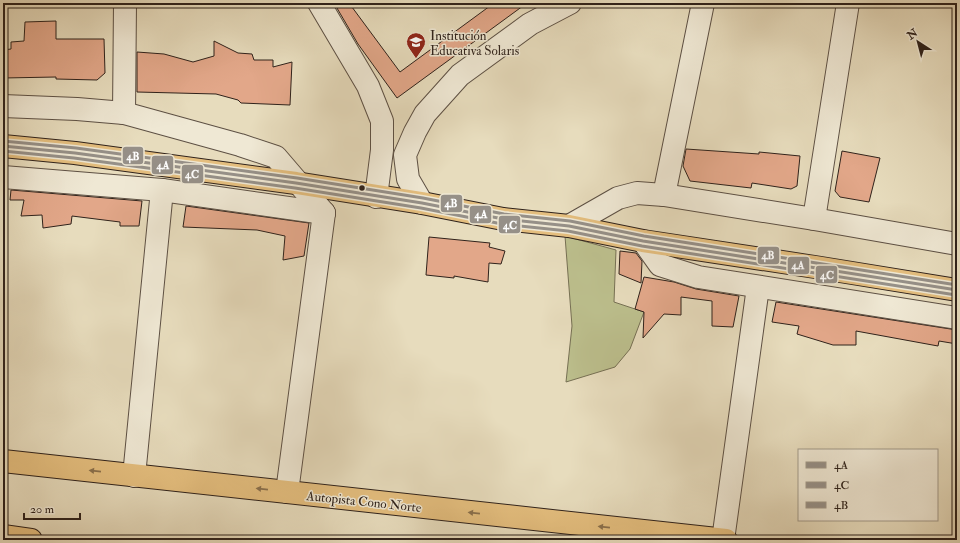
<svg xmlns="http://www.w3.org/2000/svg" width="960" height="543" viewBox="0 0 960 543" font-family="'IM FELL Double Pica',serif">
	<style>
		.green { fill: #bcbf8d; stroke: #767054 }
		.building { fill: #e2a789; stroke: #2f221b }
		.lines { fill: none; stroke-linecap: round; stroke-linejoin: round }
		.minor-casing { stroke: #5d5044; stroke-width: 24 }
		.major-casing { stroke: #2f221b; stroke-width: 24 }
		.highway-casing { stroke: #2f221b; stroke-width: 24 }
		.minor { stroke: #efe8d4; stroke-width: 22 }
		.major { stroke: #e4be7e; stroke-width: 22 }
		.highway { stroke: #e4be7e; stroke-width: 22 }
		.bus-1-casing { stroke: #efe8d4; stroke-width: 6 }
		.bus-2-casing { stroke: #efe8d4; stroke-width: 6 }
		.bus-3-casing { stroke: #efe8d4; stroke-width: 6 }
		.bus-1 { stroke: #969088; stroke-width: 3 }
		.bus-2 { stroke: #969088; stroke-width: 3 }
		.bus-3 { stroke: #969088; stroke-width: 3 }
		.oneway { fill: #8a704c }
		.bus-dot { fill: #2f221b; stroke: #efe8d4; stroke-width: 1.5 }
		.labels { text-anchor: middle; stroke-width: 3; stroke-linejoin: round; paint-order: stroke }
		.poi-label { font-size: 13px; fill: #2f221b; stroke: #efe8d4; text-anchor: start }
		.street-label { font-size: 13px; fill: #2f221b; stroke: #efe8d4 }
		.line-badge { stroke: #efe8d4; stroke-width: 1.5 }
		.badge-label { font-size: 11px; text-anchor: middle; font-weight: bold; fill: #fff }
	</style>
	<rect width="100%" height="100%" fill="#e7dcbd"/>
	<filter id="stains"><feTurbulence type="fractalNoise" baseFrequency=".005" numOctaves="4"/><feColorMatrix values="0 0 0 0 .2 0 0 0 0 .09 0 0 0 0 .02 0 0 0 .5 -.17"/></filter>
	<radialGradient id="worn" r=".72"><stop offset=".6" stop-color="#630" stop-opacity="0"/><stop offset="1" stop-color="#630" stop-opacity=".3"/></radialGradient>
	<polygon class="green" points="565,236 616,250 614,302 644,312 630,349 615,367 566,382 572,326"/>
	<g class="building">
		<polygon points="334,3 349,3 400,72 494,3 527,3 397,98 358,44"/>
		<polygon points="56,21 56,39 104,39 105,73 97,80 56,79 56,77 3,78 3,50 11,49 11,42 24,41 25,22"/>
		<polygon points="214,41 238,53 252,54 254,60 273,60 273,67 292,62 290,105 241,103 238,100 216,94 137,92 137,52 164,54 193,62 214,56"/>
		<polygon points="686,149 759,154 759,152 800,156 797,186 791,189 752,183 751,188 690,181 683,166"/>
		<polygon points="842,151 880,158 869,202 840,197 835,191"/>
		<polygon points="11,190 142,201 139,226 120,226 120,222 72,216 71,224 43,228 42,215 21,216 24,200 10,200"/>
		<polygon points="186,206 309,223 304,256 283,260 285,236 257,230 183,227"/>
		<polygon points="429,237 490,243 489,247 505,251 501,264 489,263 488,282 454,276 454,278 426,275"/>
		<polygon points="620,251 636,253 642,261 641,283 619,274"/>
		<polygon points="644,277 674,282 696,289 739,296 733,327 712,326 712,301 681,297 681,315 664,314 643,338 644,312 635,309"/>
		<polygon points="776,302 957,330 957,344 939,341 938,346 856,331 856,345 833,345 797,334 799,326 772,322"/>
	</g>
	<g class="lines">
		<defs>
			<g id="minor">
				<polyline points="319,3 368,86 382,121 382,150 376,197"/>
				<polyline points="3,106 77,109 124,113 240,145 276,157 324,213"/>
				<polyline points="124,113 125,3"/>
				<polyline points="3,177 162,190 324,213"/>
				<polyline points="664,195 703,3"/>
				<polyline points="422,203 408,179 405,155 415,132 425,114 460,75 530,24 570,3"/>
				<polyline points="814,219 848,3"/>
				<polyline points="569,226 618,198 637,193 664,195 814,219 957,244"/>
				<polyline points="643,241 660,265 698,277 957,318"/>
				<polyline points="134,476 162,190"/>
				<polyline points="287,492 324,213"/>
				<polyline points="723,540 758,287"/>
			</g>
			<g id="major">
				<polyline points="3,461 726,540"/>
				<polyline points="3,536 31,540"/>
			</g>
			<polyline id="highway" points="3,146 75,153 296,183 422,203 503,219 569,226 643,241 815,267 957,290"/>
		</defs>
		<use href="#minor" class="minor-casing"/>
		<use href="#major" class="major-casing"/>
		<use href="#highway" class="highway-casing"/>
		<use href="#minor" class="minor"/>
		<use href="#major" class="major"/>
		<use href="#highway" class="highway"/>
		<defs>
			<polyline id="bus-1" points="3,146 75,153 296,183 422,203 503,219 569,226 643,241 957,290"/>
			<polyline id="bus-2" points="3,151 74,158 295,188 421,208 502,224 568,231 642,246 956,295"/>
			<polyline id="bus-3" points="3,141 76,148 297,178 423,198 504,214 570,221 644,236 957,285"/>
		</defs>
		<use href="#bus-1" class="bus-1-casing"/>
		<use href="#bus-2" class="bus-2-casing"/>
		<use href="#bus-3" class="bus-3-casing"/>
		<use href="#bus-1" class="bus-1"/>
		<use href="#bus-2" class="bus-2"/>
		<use href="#bus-3" class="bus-3"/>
	</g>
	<defs><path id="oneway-solid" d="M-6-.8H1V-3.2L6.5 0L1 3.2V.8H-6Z"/></defs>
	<g class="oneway">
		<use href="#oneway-solid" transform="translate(95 471) rotate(-174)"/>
		<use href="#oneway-solid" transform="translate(262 489) rotate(-174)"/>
		<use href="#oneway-solid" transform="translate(474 513) rotate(-174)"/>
		<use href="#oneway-solid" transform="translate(604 527) rotate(-174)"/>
	</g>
	<defs>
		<symbol id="school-pin" viewBox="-11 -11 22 30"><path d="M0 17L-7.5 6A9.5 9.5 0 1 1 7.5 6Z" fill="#8f2418" stroke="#efe8d4"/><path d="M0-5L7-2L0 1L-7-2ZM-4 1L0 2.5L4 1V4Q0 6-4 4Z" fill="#fff"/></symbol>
	</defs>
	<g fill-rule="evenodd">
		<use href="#school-pin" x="405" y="31" width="22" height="30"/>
	</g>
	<circle class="bus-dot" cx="362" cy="188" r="3.5"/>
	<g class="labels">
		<g class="poi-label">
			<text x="430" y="40">Institución<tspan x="430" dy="15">Educativa Solaris</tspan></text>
		</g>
		<g class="street-label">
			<text transform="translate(364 501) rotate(6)" y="5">Autopista Cono Norte</text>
		</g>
	</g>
	<g class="line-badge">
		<rect x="122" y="146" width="22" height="19" rx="4" fill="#969088"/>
		<rect x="151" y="155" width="23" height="20" rx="4" fill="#969088"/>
		<rect x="181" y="164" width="23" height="20" rx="4" fill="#969088"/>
		<rect x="440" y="194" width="23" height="19" rx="4" fill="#969088"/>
		<rect x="469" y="205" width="23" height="19" rx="4" fill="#969088"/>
		<rect x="498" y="215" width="23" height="19" rx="4" fill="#969088"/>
		<rect x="757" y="246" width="23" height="19" rx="4" fill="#969088"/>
		<rect x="787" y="256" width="23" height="19" rx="4" fill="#969088"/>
		<rect x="815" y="265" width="23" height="19" rx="4" fill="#969088"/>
	</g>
	<g class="badge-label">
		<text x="133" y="160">4B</text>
		<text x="163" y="169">4A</text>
		<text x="192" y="178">4C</text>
		<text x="451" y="207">4B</text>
		<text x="481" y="218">4A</text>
		<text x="510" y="229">4C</text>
		<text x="768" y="259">4B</text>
		<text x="798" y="269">4A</text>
		<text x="827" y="279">4C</text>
	</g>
	<rect width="960" height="543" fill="none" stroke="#e7dcbd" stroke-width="16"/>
	<rect x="4" y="4" width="952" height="535" fill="none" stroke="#2f221b" stroke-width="2"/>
	<rect x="8" y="8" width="944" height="527" fill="none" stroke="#2f221b"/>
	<rect x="798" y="449" width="140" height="72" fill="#efe8d4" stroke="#a2998a"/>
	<rect x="806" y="462" width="20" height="6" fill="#969088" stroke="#a2998a"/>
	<text x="834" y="469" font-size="12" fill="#2f221b">4A</text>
	<rect x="806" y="482" width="20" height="6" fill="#969088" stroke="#a2998a"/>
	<text x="834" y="489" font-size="12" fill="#2f221b">4C</text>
	<rect x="806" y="502" width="20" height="6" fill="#969088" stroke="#a2998a"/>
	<text x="834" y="509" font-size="12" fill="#2f221b">4B</text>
	<g transform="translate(918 42) rotate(324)" stroke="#efe8d4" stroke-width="3" paint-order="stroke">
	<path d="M0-3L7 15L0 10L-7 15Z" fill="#2f221b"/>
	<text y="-6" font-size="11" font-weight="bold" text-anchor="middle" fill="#2f221b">N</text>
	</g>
	<path d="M24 513v6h56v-6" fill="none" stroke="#2f221b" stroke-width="2"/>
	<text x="30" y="513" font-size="12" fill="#2f221b" stroke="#efe8d4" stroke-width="3" paint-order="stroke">20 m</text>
	<rect width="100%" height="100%" filter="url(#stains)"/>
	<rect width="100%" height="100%" fill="url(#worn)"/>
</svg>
